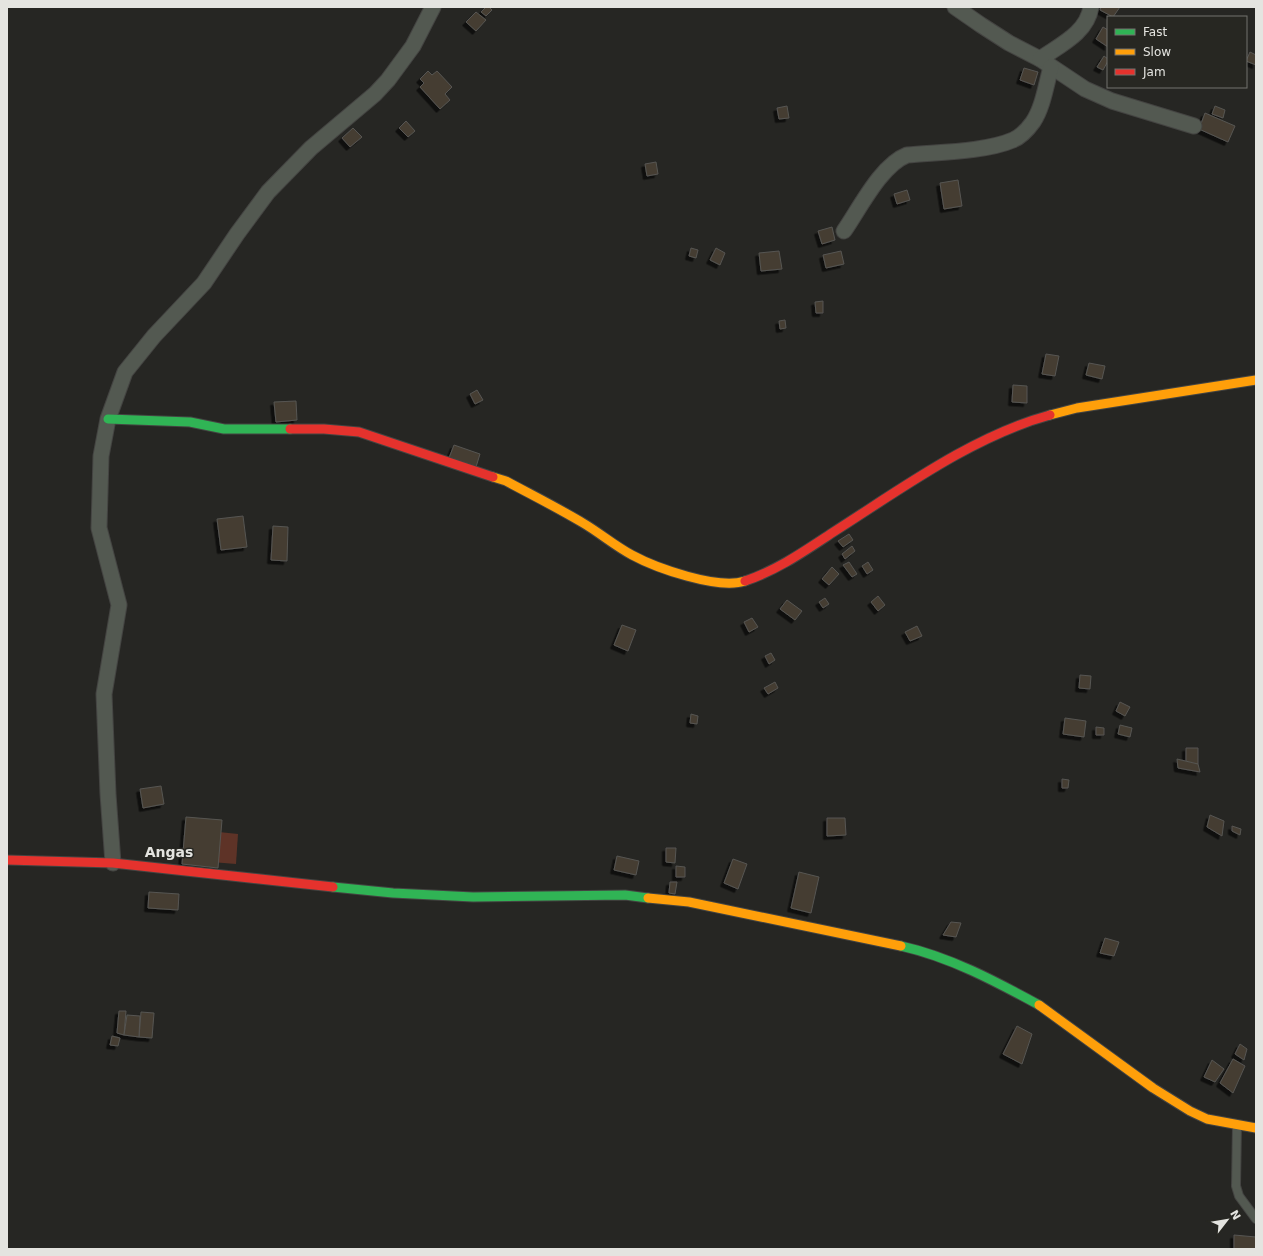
<svg xmlns="http://www.w3.org/2000/svg" width="1263" height="1256" viewBox="0 0 1263 1256" font-family="'DejaVu Sans',sans-serif">
	<style>
		.green { fill: #5e3327 }
		.building { fill: #453e33; stroke: #565552; filter: url(#shadow) }
		.lines { fill: none; stroke-linecap: round; stroke-linejoin: round }
		.lane-casing { stroke: #444442; stroke-width: 10 }
		.street-casing { stroke: #444442; stroke-width: 17 }
		.fast-casing { stroke: #444442; stroke-width: 11 }
		.slow-casing { stroke: #444442; stroke-width: 11 }
		.jam-casing { stroke: #444442; stroke-width: 11 }
		.lane { stroke: #535951; stroke-width: 8 }
		.street { stroke: #535951; stroke-width: 15 }
		.fast { stroke: #30b455; stroke-width: 9 }
		.slow { stroke: #ff9f0a; stroke-width: 9 }
		.jam { stroke: #e5322d; stroke-width: 9 }
		.labels { text-anchor: middle; stroke-width: 3; stroke-linejoin: round; paint-order: stroke }
		.quarter-label { font-size: 14px; font-weight: bold; fill: #e4e4e0; stroke: #272722 }
	</style>
	<defs>
		<filter id="shadow"><feDropShadow dx="-3.5" dy="3.5" stdDeviation="0" flood-color="#0009"/></filter>
	</defs>
	<rect width="100%" height="100%" fill="#262623"/>
	<polygon class="green" points="190,829 238,834 236,864 187,860"/>
	<g class="building">
		<polygon points="486,7 489,7 492,10 486,16 481,12"/>
		<polygon points="1101,7 1120,7 1113,17 1100,10"/>
		<polygon points="476,12 486,20 476,31 466,22"/>
		<polygon points="1103,27 1108,30 1108,47 1096,39"/>
		<polygon points="1250,52 1256,55 1256,65 1246,61"/>
		<polygon points="1104,56 1108,59 1108,61 1103,70 1097,67"/>
		<polygon points="1024,68 1038,72 1034,85 1020,80"/>
		<polygon points="428,71 432,75 437,71 452,87 445,94 450,100 440,109 420,87 424,83 420,79"/>
		<polygon points="787,106 789,118 779,119 777,108"/>
		<polygon points="1215,106 1225,110 1223,118 1212,114"/>
		<polygon points="1205,113 1235,126 1228,142 1199,129"/>
		<polygon points="406,121 415,131 408,137 399,128"/>
		<polygon points="353,128 362,137 350,147 342,138"/>
		<polygon points="656,162 658,174 647,176 645,164"/>
		<polygon points="958,180 962,206 944,209 940,183"/>
		<polygon points="907,190 910,200 897,204 894,194"/>
		<polygon points="832,227 835,240 822,244 818,231"/>
		<polygon points="691,248 698,250 696,258 689,256"/>
		<polygon points="716,248 725,253 720,265 710,260"/>
		<polygon points="779,251 782,269 761,271 759,253"/>
		<polygon points="841,251 844,264 826,268 823,255"/>
		<polygon points="823,301 823,313 816,313 815,302"/>
		<polygon points="785,320 786,328 780,329 779,321"/>
		<polygon points="1046,354 1059,356 1055,376 1042,374"/>
		<polygon points="1089,363 1105,366 1102,379 1086,375"/>
		<polygon points="1013,385 1027,386 1027,403 1012,402"/>
		<polygon points="477,390 483,400 475,404 470,394"/>
		<polygon points="296,401 297,420 276,422 274,402"/>
		<polygon points="454,445 480,454 476,467 449,458"/>
		<polygon points="243,516 247,547 221,550 217,519"/>
		<polygon points="273,526 288,527 287,561 271,560"/>
		<polygon points="849,534 853,540 843,547 838,541"/>
		<polygon points="852,546 855,551 845,559 842,554"/>
		<polygon points="849,562 857,574 852,577 843,565"/>
		<polygon points="868,562 873,570 867,574 862,566"/>
		<polygon points="832,567 839,574 829,585 822,579"/>
		<polygon points="878,596 885,605 878,611 871,602"/>
		<polygon points="825,598 829,604 823,608 819,602"/>
		<polygon points="787,600 802,611 795,620 780,609"/>
		<polygon points="752,618 758,627 749,632 744,622"/>
		<polygon points="622,625 636,630 628,651 614,645"/>
		<polygon points="917,626 922,636 910,641 905,632"/>
		<polygon points="771,653 775,660 769,664 765,656"/>
		<polygon points="1080,675 1091,676 1090,689 1079,688"/>
		<polygon points="775,682 778,688 768,694 764,688"/>
		<polygon points="1120,702 1130,707 1125,716 1116,711"/>
		<polygon points="691,714 698,716 697,724 690,723"/>
		<polygon points="1065,718 1086,721 1084,737 1063,734"/>
		<polygon points="1120,725 1132,728 1130,737 1118,734"/>
		<polygon points="1096,727 1104,728 1104,735 1096,735"/>
		<polygon points="1186,748 1198,748 1198,764 1186,765"/>
		<polygon points="1177,759 1198,764 1200,772 1178,768"/>
		<polygon points="1062,779 1069,780 1068,788 1062,788"/>
		<polygon points="161,786 164,804 143,808 140,789"/>
		<polygon points="1210,815 1224,821 1222,836 1207,827"/>
		<polygon points="186,817 222,820 218,868 182,864"/>
		<polygon points="827,818 845,818 846,835 827,836"/>
		<polygon points="1232,826 1241,829 1240,835 1232,831"/>
		<polygon points="666,848 676,848 675,863 666,862"/>
		<polygon points="617,856 639,861 636,875 614,870"/>
		<polygon points="733,859 747,864 738,889 724,883"/>
		<polygon points="676,866 685,867 685,877 676,877"/>
		<polygon points="799,872 819,877 811,913 791,908"/>
		<polygon points="670,882 677,882 675,894 669,893"/>
		<polygon points="149,892 179,894 178,910 148,908"/>
		<polygon points="951,922 961,923 956,937 943,935"/>
		<polygon points="1105,938 1119,942 1114,956 1100,953"/>
		<polygon points="119,1011 126,1011 124,1035 117,1033"/>
		<polygon points="141,1012 154,1013 152,1038 139,1037"/>
		<polygon points="127,1015 140,1016 139,1037 124,1035"/>
		<polygon points="1017,1026 1032,1034 1022,1064 1003,1054"/>
		<polygon points="112,1036 120,1038 118,1046 110,1045"/>
		<polygon points="1240,1044 1247,1049 1244,1060 1235,1054"/>
		<polygon points="1233,1059 1245,1066 1233,1093 1220,1083"/>
		<polygon points="1212,1060 1224,1069 1215,1082 1204,1077"/>
		<polygon points="1234,1235 1256,1237 1256,1249 1234,1249"/>
	</g>
	<g class="lines">
		<defs>
			<polyline id="lane" points="1237,1125 1236,1186 1239,1196 1256,1219"/>
			<g id="street">
				<polyline points="955,7 981,25 1009,43 1040,59 1085,89 1112,101 1194,126"/>
				<path d="M1040,59C1060,45 1087,33 1091,7"/>
				<path d="M844,231C860,208 881,165 907,155C938,152 985,152 1013,140C1020,137 1028,129 1033,122C1043,107 1046,85 1051,67"/>
				<polyline points="113,863 108,794 104,694 119,605 99,528 101,456 108,419 125,372 154,336 204,283 237,234 268,192 311,148 375,94 388,80 413,46 433,7"/>
			</g>
			<g id="fast">
				<polyline points="108,419 190,422 224,429 290,429"/>
				<polyline points="333,887 393,893 473,897 625,895 648,898"/>
				<path d="M901,946C950,957 995,981 1039,1005"/>
			</g>
			<g id="slow">
				<polyline points="1050,415 1077,408 1256,380"/>
				<path d="M493,477L506,481C532,495 558,508 583,523C600,533 615,546 632,555C656,568 718,590 745,581"/>
				<polyline points="648,898 689,902 901,946"/>
				<polyline points="1039,1005 1153,1088 1190,1111 1207,1119 1256,1128"/>
			</g>
			<g id="jam">
				<polyline points="290,429 324,429 359,432 493,477"/>
				<path d="M745,581C778,570 806,550 835,531C901,489 973,436 1050,415"/>
				<polyline points="7,860 113,863 333,887"/>
			</g>
		</defs>
		<use href="#lane" class="lane-casing"/>
		<use href="#street" class="street-casing"/>
		<use href="#fast" class="fast-casing"/>
		<use href="#slow" class="slow-casing"/>
		<use href="#jam" class="jam-casing"/>
		<use href="#lane" class="lane"/>
		<use href="#street" class="street"/>
		<use href="#fast" class="fast"/>
		<use href="#slow" class="slow"/>
		<use href="#jam" class="jam"/>
	</g>
	<g class="labels">
		<g class="quarter-label">
			<text x="169" y="857">Angas</text>
		</g>
	</g>
	<rect width="1263" height="1256" fill="none" stroke="#e4e4e0" stroke-width="16"/>
	<rect x="1107" y="16" width="140" height="72" fill="#272722" stroke="#73736e"/>
	<rect x="1115" y="29" width="20" height="6" fill="#30b455" stroke="#73736e"/>
	<text x="1143" y="36" font-size="12" fill="#e4e4e0">Fast</text>
	<rect x="1115" y="49" width="20" height="6" fill="#ff9f0a" stroke="#73736e"/>
	<text x="1143" y="56" font-size="12" fill="#e4e4e0">Slow</text>
	<rect x="1115" y="69" width="20" height="6" fill="#e5322d" stroke="#73736e"/>
	<text x="1143" y="76" font-size="12" fill="#e4e4e0">Jam</text>
	<g transform="translate(1227 1220) rotate(59)" stroke="#272722" stroke-width="3" paint-order="stroke">
	<path d="M0-3L7 15L0 10L-7 15Z" fill="#e4e4e0"/>
	<text y="-6" font-size="11" font-weight="bold" text-anchor="middle" fill="#e4e4e0">N</text>
	</g>
</svg>
